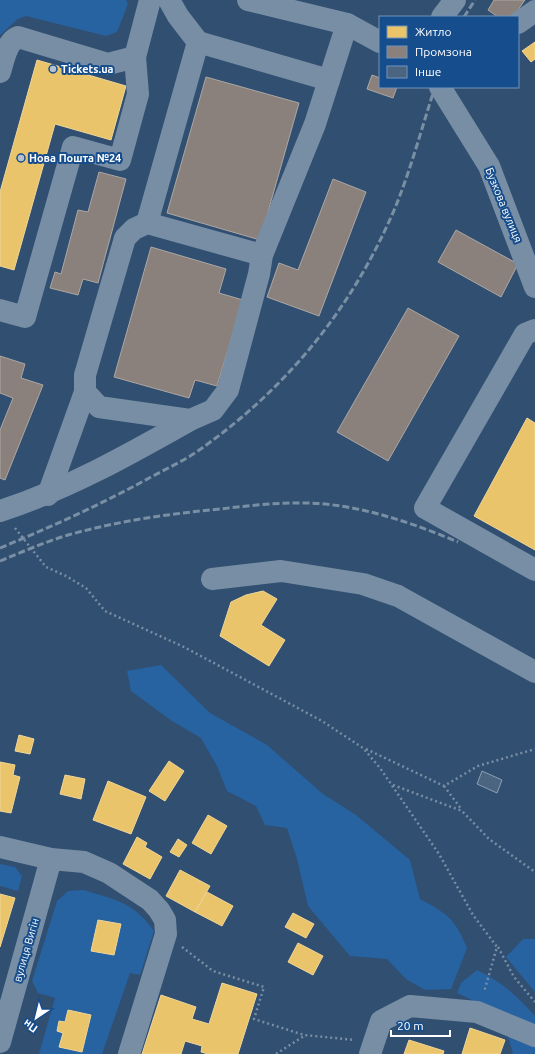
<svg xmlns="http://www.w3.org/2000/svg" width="535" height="1054" viewBox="0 0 535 1054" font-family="Ubuntu,sans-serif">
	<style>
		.green { fill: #2762a1 }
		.homes { fill: #e9c46a; stroke: #f0d697 }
		.industry { fill: #8a817c; stroke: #ada7a3 }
		.building { fill: #4b6480; stroke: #8c9fb4 }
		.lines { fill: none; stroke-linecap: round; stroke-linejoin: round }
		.path { stroke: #788ea5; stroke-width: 2.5; stroke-dasharray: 2 3; stroke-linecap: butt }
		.minor { stroke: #788ea5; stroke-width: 22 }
		.rail { stroke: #798fa4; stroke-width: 3; stroke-dasharray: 7 3; stroke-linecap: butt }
		.poi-dot { fill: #b7c1cd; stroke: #164d8c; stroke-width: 1.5 }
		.labels { text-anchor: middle; stroke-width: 4; stroke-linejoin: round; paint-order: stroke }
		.poi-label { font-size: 11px; font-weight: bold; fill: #fff; stroke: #164d8c; text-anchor: start }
		.street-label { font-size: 11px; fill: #fff; stroke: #164d8c }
	</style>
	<rect width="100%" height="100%" fill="#314f71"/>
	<g class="green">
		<polygon points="0,0 126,0 128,4 117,32 106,36 26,16 18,19 0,35"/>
		<path d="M161,665L210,713L267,745L323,794L356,815L410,860L420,899C448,914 455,919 467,948L451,989L425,990L406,979L387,959L350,956L308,906L297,859L287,828L265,825L256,806L227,791L217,766L201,738L172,721L131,691L127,671Z"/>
		<polygon points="0,864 15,867 22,876 18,891 0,886"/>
		<path d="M84,890C118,901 132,901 154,931L140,975L130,973L102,1054H39L55,998L38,993L32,981L57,901L68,891Z"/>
		<polygon points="523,939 535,939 535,992 506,957"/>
		<path d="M477,970C502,982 516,995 535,1016V1054H513L507,1033L489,1008L457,993L461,983Z"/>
	</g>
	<g class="homes">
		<polygon points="535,42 535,59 531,62 522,51"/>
		<polygon points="37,60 126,86 111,140 55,124 14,270 0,266 0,192"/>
		<polygon points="527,418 535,423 535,550 474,516"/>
		<polygon points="263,591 277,599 261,625 285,640 269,666 220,636 231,602 246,595"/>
		<polygon points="19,735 34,739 30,754 15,751"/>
		<polygon points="169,761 184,771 165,801 149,791"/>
		<polygon points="0,762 15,765 13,775 20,777 11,813 0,811"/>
		<polygon points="65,775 85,779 81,799 60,794"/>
		<polygon points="108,781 146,797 131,834 93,820"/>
		<polygon points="208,815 227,826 211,854 192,843"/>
		<polygon points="137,837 147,843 145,847 162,857 150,879 123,864"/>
		<polygon points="178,839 187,845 179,857 170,852"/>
		<polygon points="180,870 210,886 195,912 166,896"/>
		<polygon points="207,892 233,906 222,926 195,912"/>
		<polygon points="0,894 15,898 0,947"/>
		<polygon points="293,913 314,924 306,938 285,927"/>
		<polygon points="98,920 121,924 114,955 91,951"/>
		<polygon points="298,943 323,956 313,975 288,962"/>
		<polygon points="222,983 257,994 238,1054 208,1054 201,1052 202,1046 185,1041 181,1054 142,1054 161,995 196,1007 192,1019 209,1024"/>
		<polygon points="68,1010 91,1015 82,1052 59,1047 63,1033 57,1031 59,1021 65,1022"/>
		<polygon points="470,1028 505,1040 500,1054 462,1054"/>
		<polygon points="409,1040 444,1051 443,1054 404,1054"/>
	</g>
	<g class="industry">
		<polygon points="494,0 525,0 513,17 498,17 488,10"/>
		<polygon points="372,75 380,78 380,87 397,87 393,98 367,89"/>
		<polygon points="206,77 299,103 260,240 167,213"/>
		<polygon points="99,172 126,179 98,283 83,279 78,295 50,288 55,272 61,274 78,210 88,212"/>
		<polygon points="333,179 366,192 319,316 267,297 279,263 298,270"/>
		<polygon points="456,230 518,264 501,297 438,262"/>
		<polygon points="151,247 226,269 219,293 243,300 217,386 195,380 189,398 114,377"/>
		<polygon points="408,308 459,336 388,461 337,432"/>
		<polygon points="0,356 25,364 21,378 43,385 5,480 0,478 0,430 13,398 0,393"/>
	</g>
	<polygon class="building" points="482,771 502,780 497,793 477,784"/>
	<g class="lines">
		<g class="path">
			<polyline points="15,528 46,567 66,576 86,588 105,611 184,647 322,721 363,748 380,768 439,854 473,915 497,947 484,992"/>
			<polyline points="366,749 444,786 478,766 535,749"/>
			<polyline points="393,785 462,811 489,839 535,872"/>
			<polyline points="444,786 462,810"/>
			<polyline points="182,947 213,971 264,987 254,1019 304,1035 354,1040"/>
			<polyline points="498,947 514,977 535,1002"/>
			<polyline points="276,1054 304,1036"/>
		</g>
		<g class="minor">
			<polyline points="248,0 347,24 380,42"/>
			<polyline points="442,17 455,0"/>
			<polyline points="518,23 535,11"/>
			<polyline points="198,42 329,80"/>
			<path d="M0,72C4,60 6,42 18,37L108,64L135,57L150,0"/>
			<polyline points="440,87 489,166 535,287"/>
			<polyline points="147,223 198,42 178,16 169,0"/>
			<polyline points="262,255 147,223 134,229 125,238 85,375 85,392 99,407 190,420 213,410 228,390 259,274 262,255 315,124 347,24"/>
			<polyline points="0,310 25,317 73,147 120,160 138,94 135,57"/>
			<polyline points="535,330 525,334 425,508 535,570"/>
			<polyline points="48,495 85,392"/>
			<path d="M0,511C68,489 128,455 190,420"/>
			<polyline points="212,579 281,571 363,584 398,596 535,672"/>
			<polyline points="0,847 51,859 84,862 109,873 150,900 159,910 165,920 166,934 129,1054"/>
			<polyline points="0,1042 51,859"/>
			<polyline points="370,1054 381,1021 410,1006 477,1012 535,1036"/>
		</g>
		<g class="rail">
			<polyline points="464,17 475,0"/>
			<path d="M0,548C51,527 102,504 151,477C166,469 181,462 195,453C286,390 352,309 395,208C411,169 422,127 435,87"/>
			<path d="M0,561C22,552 45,542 68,535C118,521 168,514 220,509C254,505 290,501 325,504C372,509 415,524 458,542"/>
		</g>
	</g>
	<g class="poi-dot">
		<circle cx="53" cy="69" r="4"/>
		<circle cx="21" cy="158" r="4"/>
	</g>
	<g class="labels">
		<g class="poi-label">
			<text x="61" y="73">Tickets.ua</text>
			<text x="29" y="162">Нова Пошта №24</text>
		</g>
		<g class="street-label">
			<text transform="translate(504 205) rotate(68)" y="4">Бузкова вулиця</text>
			<text transform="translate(26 950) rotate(-74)" y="4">вулиця Вигін</text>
		</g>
	</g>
	<rect x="379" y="16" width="140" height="72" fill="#164d8c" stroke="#7394ba"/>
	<rect x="387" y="26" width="20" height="12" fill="#e9c46a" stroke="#7394ba"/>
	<text x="415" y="36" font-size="12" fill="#ffffff">Житло</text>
	<rect x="387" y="46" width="20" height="12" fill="#8a817c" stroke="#7394ba"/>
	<text x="415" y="56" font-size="12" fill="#ffffff">Промзона</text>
	<rect x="387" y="66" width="20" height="12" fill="#4b6480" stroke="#7394ba"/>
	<text x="415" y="76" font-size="12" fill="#ffffff">Інше</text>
	<g transform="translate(36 1018) rotate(215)" stroke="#164d8c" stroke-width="3" paint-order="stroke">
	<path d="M0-3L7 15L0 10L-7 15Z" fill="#ffffff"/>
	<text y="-6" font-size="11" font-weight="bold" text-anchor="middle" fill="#ffffff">Пн</text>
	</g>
	<path d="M391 1030v6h59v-6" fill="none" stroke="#ffffff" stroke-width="2"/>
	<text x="397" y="1030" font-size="12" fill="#ffffff" stroke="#164d8c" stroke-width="3" paint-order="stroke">20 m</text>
</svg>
